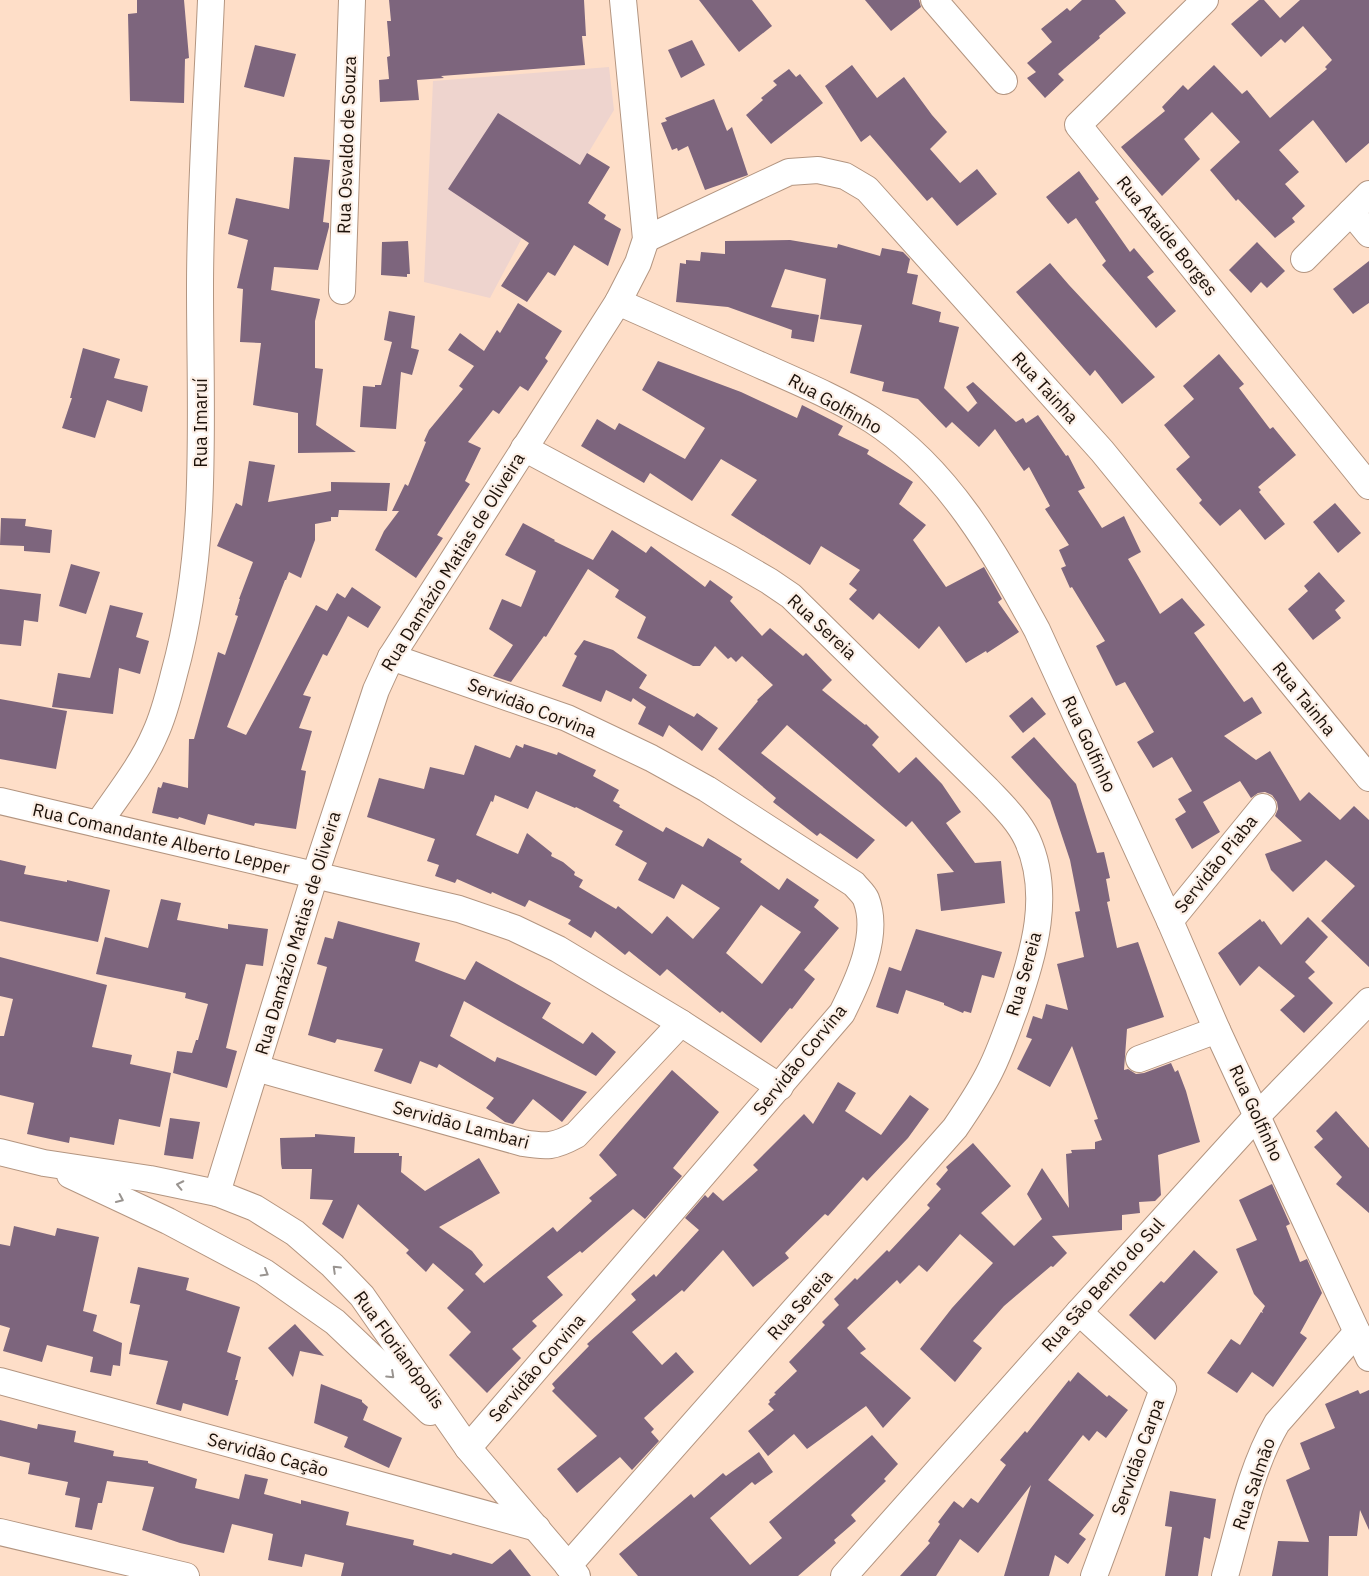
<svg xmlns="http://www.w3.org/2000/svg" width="1369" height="1576" viewBox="0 0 1369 1576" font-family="'IBM Plex Sans',sans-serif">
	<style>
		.education { fill: #eed4ce }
		.building { fill: #7d657d; fill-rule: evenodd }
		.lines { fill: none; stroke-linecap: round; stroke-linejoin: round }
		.minor-casing { stroke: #b39580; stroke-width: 28 }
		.minor { stroke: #fff; stroke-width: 26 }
		.oneway { stroke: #999490 }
		.labels { text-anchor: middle; stroke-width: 4.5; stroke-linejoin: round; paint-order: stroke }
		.street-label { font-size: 18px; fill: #1c1109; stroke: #fcefe6 }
	</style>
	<rect width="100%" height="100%" fill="#fedec8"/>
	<polygon class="education" points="609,67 614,110 566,190 550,185 490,298 424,282 433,81"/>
	<g class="building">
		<polygon points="137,0 184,0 189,58 185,59 184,103 130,101 128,14 137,13"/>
		<polygon points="389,0 584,0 586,36 582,36 585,65 441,76 444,78 417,80 419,100 380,102 379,80 389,79 387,57 390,56 387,21 391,21"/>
		<polygon points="699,0 752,0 772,26 739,52"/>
		<polygon points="865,0 919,0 921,7 891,31"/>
		<polygon points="1082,0 1115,0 1126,13 1099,36 1100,38 1058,74 1064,80 1045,98 1027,78 1036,72 1027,63 1052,42 1041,29 1067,8 1070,11"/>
		<polygon points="1259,0 1264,0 1280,18 1300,0 1369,0 1369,143 1346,163 1313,120 1279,150 1299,172 1285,184 1305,206 1292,218 1295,222 1275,238 1238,199 1236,201 1210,170 1240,142 1212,112 1184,139 1200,159 1162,196 1121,147 1165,111 1162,107 1183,85 1188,90 1214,65 1242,94 1247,90 1270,118 1327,69 1325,67 1332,60 1303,26 1285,43 1281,39 1261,57 1231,24"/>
		<polygon points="692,40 705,65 681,78 668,50"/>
		<polygon points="255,45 296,54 284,97 244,87"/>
		<polygon points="852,65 877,98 904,77 932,115 947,132 930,149 960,183 977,169 997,194 957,226 932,197 927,201 870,135 861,142 825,86"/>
		<polygon points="789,69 796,77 800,74 823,103 771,144 746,115 763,100 761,98 777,85 773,81"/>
		<polygon points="714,99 727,131 732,127 748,175 705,190 688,146 678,151 677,148 672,150 661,123 667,121 665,118"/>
		<polygon points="498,113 580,165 587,153 610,167 588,203 606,215 604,219 621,229 608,266 574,245 555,276 548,272 527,302 501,286 529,243 448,189"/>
		<polygon points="294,157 330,160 323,222 329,223 329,227 318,270 274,267 271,290 320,299 315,321 315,368 323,369 316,425 356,452 298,453 298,413 253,405 261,343 240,342 243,289 237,288 248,240 228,234 236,198 289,209"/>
		<polygon points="1079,171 1099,199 1095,202 1130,252 1134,248 1154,272 1147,277 1176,311 1156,328 1102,265 1106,261 1076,218 1068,224 1046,197"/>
		<polygon points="790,240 837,248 838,244 880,256 882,248 903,252 910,259 907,273 918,275 912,304 941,312 939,322 959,327 944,388 968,412 977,403 978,404 966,387 973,382 1016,422 1023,418 1026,423 1038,415 1066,456 1068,455 1085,488 1078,491 1102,528 1124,516 1141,552 1128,559 1160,614 1182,598 1205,625 1194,633 1244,702 1252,697 1262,713 1224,736 1256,760 1270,751 1300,801 1309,792 1340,820 1354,806 1369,820 1369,967 1321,921 1355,886 1326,860 1293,892 1271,870 1265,854 1302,841 1275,816 1278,809 1277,802 1272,795 1265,792 1258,793 1251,798 1240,781 1203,802 1220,832 1192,849 1175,819 1186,812 1178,799 1192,791 1172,757 1153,768 1137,742 1154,732 1125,682 1116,686 1096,646 1105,641 1072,587 1070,588 1061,568 1066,566 1059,550 1069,545 1045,509 1050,506 1029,467 1024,471 995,429 979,447 952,422 946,428 918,399 882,391 884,382 850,373 862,325 820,319 826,279 785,269 771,307 819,315 814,342 791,338 792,330 728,307 676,302 680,263 686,264 686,260 700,261 701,252 725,254 725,241"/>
		<polygon points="408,241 410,274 407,274 407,277 381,275 382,242"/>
		<polygon points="1257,242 1285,271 1267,288 1261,282 1251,293 1229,270"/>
		<polygon points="1369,261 1369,303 1353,314 1333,289"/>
		<polygon points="1050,263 1069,285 1155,377 1122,404 1095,370 1090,376 1016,292"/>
		<polygon points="518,303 562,331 545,358 548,361 528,391 520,386 499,414 493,410 468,442 481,448 465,481 470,484 437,535 443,538 416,578 375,550 384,531 399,511 392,511 405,484 408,486 426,442 424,441 429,430 463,389 459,386 474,366 448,350 460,333 484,351 497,330 500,333"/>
		<polygon points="389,311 415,316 411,348 419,350 412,375 401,372 396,429 360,427 363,386 375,387 375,385 381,385 392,342 384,340"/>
		<polygon points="83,348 120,359 114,378 148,386 142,412 107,400 95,438 62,428 72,398 70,398"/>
		<polygon points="1219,354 1244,384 1239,388 1270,429 1273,427 1296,455 1258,487 1261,490 1259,492 1285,524 1265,540 1240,509 1220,526 1199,503 1202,500 1176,469 1190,457 1164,425 1194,399 1183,386"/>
		<polygon points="658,361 741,392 797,418 802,405 843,426 838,435 869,450 867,454 913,482 899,504 926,525 913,540 946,587 984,567 1002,599 998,602 1019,632 987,653 986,651 966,663 939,626 919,649 879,613 873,620 849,599 857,590 849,584 860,570 821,546 810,565 731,515 757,480 721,459 692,501 650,473 644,483 581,446 597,419 615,430 619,423 685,459 705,428 642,390"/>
		<polygon points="249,461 275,465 268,502 331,491 331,482 390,483 387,511 339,510 338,517 331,517 331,521 315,524 315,540 301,578 289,572 286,580 285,580 227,727 246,735 316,605 327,611 337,593 345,598 352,587 381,607 368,628 348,616 327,656 323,654 303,695 311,697 299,728 312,731 301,770 306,771 296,829 255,823 254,826 208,814 205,825 179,817 178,819 152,813 158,787 161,788 163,782 188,788 189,739 194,739 218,652 225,655 238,616 235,615 240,599 239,599 253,562 217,546 236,503 242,506"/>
		<polygon points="1335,503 1361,533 1338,553 1313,522"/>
		<polygon points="1,518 26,519 25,526 52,530 50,553 24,551 24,546 0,545"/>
		<polygon points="523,523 555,540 554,541 593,560 612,530 646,553 651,546 705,587 710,580 733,597 730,601 762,636 770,628 803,656 806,653 832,680 822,690 865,725 866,724 879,737 872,745 899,773 916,757 942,784 961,812 946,823 975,863 1001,861 1005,903 941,911 937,874 954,872 912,821 906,827 787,725 761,753 875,840 857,859 820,833 817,836 773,802 776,798 718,749 758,701 757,700 773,685 742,656 736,662 731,657 728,659 715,646 700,666 693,666 637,638 646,617 615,597 619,590 588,569 546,637 544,636 511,682 493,676 513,645 489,629 502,599 521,607 536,571 505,555"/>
		<polygon points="71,564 100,572 86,614 59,606"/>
		<polygon points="1319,572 1345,601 1335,610 1341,618 1313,640 1288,609 1308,591 1304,586"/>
		<polygon points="0,589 41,594 38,622 24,620 21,646 0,644"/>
		<polygon points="110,605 143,613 136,637 149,641 140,674 119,668 113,714 52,707 58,673 90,678"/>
		<polygon points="584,640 613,650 647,675 639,688 694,717 697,713 718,728 702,751 669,725 663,737 638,724 646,707 633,698 631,702 606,690 601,702 562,686 577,656 574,654"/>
		<polygon points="1032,697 1046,714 1023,733 1009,716"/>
		<polygon points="0,699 67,711 56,769 0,759"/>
		<polygon points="1034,737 1076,784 1097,853 1104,852 1110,878 1106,879 1110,901 1107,902 1117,948 1138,942 1164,1017 1127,1029 1124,1070 1128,1069 1136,1074 1144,1073 1171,1063 1175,1072 1178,1070 1186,1091 1200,1142 1158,1155 1161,1195 1155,1201 1139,1202 1140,1213 1122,1215 1122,1230 1052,1236 1067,1253 1053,1267 1051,1266 1004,1306 973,1341 982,1348 955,1382 920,1349 952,1308 993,1263 960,1234 927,1272 919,1265 900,1284 897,1280 847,1328 866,1349 860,1353 911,1398 883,1428 866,1406 807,1449 794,1434 768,1456 748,1431 774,1410 768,1404 770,1402 769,1400 776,1394 774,1393 797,1371 789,1362 825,1325 822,1322 839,1305 834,1299 855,1278 857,1280 887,1250 889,1252 930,1208 927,1205 941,1189 936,1184 948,1170 946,1167 973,1143 1011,1186 981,1213 1014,1246 1042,1219 1027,1194 1042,1168 1069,1208 1066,1154 1072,1153 1071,1150 1095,1149 1095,1142 1102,1140 1094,1120 1098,1119 1072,1046 1050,1087 1017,1069 1032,1039 1026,1037 1033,1016 1042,1019 1046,1004 1068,1010 1057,964 1084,957 1075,912 1080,911 1070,860 1050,800 1011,757"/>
		<path d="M524,744L557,755L558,752L596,770L593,776L619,790L613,801L620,805L619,807L663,832L666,827L703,847L708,838L742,859L740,862L779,890L787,878L819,900L814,907L839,928L804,970L815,979L792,1009L790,1008L761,1043L722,1011L720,1013L667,969L660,976L629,951L625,955L595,931L591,938L568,924L571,920L529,900L525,907L492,892L491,894L457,879L455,883L435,876L439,865L427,861L435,839L367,817L379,778L424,789L430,767L464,775L475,745L510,758L516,745L523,748ZM536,791L575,808L576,807L623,831L615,845L647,863L638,880L674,899L682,884L720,908L693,939L667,916L652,934L618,906L616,909L579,887L583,880L574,875L575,872L563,862L551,856L552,853L527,833L518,854L476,835L491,801L493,802L495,795L528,809ZM761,905L801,932L762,984L726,953Z"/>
		<polygon points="0,860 26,866 24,874 67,882 67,880 110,890 98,942 0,921"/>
		<polygon points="161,899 181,903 177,920 228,929 228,924 268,929 263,966 246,964 226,1048 237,1051 227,1088 173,1073 177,1051 192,1053 196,1040 198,1040 208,1004 185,998 186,993 96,974 105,937 148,948"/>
		<polygon points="1308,917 1328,937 1305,962 1315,972 1308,978 1333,1003 1304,1033 1280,1010 1295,996 1259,966 1240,986 1218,953 1260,919 1262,922 1264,921 1281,945"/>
		<polygon points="338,921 420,943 415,961 465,980 476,961 551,1003 542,1018 583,1044 592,1032 616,1052 596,1076 464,1001 450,1036 495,1062 497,1057 587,1092 562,1122 533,1099 513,1124 505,1122 486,1108 494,1098 439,1064 437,1068 420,1061 411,1084 374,1071 383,1049 337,1039 335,1043 308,1035 327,967 317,964 325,937 333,939"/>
		<polygon points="916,929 1002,952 994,978 982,975 971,1013 964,1011 963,1013 944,1005 944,1003 906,990 898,1014 876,1007 889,967 901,971"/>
		<polygon points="0,957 107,985 92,1047 132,1055 130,1064 171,1073 160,1127 119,1119 114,1145 70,1137 69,1143 27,1134 34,1103 0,1095 0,1036 4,1036 13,999 0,996"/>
		<polygon points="672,1070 719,1112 673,1168 682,1176 645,1219 633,1209 582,1253 580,1251 547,1277 563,1295 532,1321 537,1326 512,1349 521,1358 487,1393 449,1355 471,1332 447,1308 464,1290 433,1263 426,1272 406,1253 409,1250 358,1204 343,1239 322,1224 333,1200 310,1199 312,1169 282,1169 281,1164 280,1138 315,1137 315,1134 355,1137 354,1153 399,1153 399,1156 402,1156 401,1172 425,1191 479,1158 500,1193 439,1227 472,1251 483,1265 475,1274 484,1283 553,1227 557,1232 592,1201 589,1198 617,1175 599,1155"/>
		<polygon points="838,1082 856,1093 845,1111 881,1135 910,1095 929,1109 908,1138 867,1181 863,1177 828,1216 825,1214 785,1253 789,1258 753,1287 723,1250 684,1292 682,1290 632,1332 662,1365 676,1352 694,1372 644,1418 654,1429 651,1432 659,1441 632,1470 620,1457 577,1493 557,1469 597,1436 552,1391 555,1388 552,1384 589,1346 587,1344 636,1300 631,1294 654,1274 656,1277 699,1230 685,1218 705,1195 708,1198 713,1192 723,1201 758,1170 753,1165 804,1114 813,1124"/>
		<polygon points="1336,1111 1369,1148 1369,1213 1336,1184 1342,1177 1314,1147 1323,1139 1316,1131"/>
		<polygon points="170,1118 200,1122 193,1159 164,1155"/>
		<polygon points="1272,1184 1290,1224 1286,1226 1300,1262 1307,1259 1322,1293 1300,1333 1307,1338 1273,1387 1252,1372 1237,1393 1207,1373 1231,1339 1240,1345 1261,1312 1263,1313 1262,1311 1265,1306 1254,1294 1236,1249 1257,1240 1239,1200"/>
		<polygon points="14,1226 55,1236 57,1228 99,1237 83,1311 97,1315 93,1331 122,1343 120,1366 113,1365 111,1376 90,1372 93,1357 47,1345 42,1362 3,1351 10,1328 0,1325 0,1244 10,1246"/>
		<polygon points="1194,1250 1218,1272 1155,1340 1129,1315 1161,1281 1164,1283"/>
		<polygon points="138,1267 189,1278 186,1290 240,1307 227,1352 241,1357 235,1380 238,1380 228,1416 183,1403 181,1411 156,1404 168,1361 129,1354 140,1305 130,1303"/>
		<polygon points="295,1324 324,1356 300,1351 293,1377 268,1348"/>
		<polygon points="1078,1372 1107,1397 1109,1395 1128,1410 1106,1438 1097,1431 1089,1441 1083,1435 1048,1480 1094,1515 1079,1534 1086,1539 1068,1564 1055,1555 1049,1576 1004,1576 1031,1485 978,1553 960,1539 936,1576 900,1576 930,1543 928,1541 940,1524 938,1522 954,1501 963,1508 971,1498 978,1503 1006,1465 1000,1460 1025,1431 1027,1433 1069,1380 1070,1382"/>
		<polygon points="321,1384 362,1400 362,1402 368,1407 363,1420 402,1438 389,1468 344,1447 348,1437 314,1423"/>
		<polygon points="1358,1390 1360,1394 1369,1390 1369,1530 1360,1510 1357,1536 1329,1536 1328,1576 1272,1576 1278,1541 1309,1542 1286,1480 1310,1469 1300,1443 1335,1428 1325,1404"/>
		<polygon points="0,1420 37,1429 38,1424 76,1431 74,1442 114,1451 113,1456 148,1461 148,1463 197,1479 195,1488 239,1499 245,1474 268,1479 264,1494 301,1504 301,1500 349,1512 346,1525 414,1540 413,1545 451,1555 453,1553 492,1564 510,1549 531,1576 341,1576 344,1563 305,1554 302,1567 268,1560 273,1534 232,1524 224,1553 180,1543 142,1530 154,1487 107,1481 102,1503 98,1503 92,1530 75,1527 80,1498 65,1495 68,1482 28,1474 30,1463 0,1456"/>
		<polygon points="872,1435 898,1464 884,1479 886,1481 851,1515 856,1521 834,1540 836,1543 798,1576 638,1576 619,1554 691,1494 694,1498 723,1473 726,1476 759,1452 773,1472 755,1485 752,1482 710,1518 750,1565 782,1538 769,1522"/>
		<polygon points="1170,1491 1216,1499 1210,1539 1204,1537 1198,1576 1165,1576 1172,1527 1165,1526"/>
	</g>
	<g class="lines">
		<defs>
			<g id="minor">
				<polyline points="934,0 1004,81"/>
				<polyline points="1205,0 1078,125 1369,486"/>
				<polyline points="1351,212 1369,234"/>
				<polyline points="646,239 789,172 818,170 845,176 867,189 1102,451 1369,778"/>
				<polyline points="1304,259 1369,194"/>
				<polyline points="342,291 352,0"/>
				<path d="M618,302C665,323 713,344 760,365C798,382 837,398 872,420C948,469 995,553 1037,630L1170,921L1217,1030L1369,1358"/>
				<path d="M524,448L731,559L769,581L791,596L987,789C1002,805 1018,820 1027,839C1052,894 1034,952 1016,1006C1008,1027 1001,1049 991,1069C981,1090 968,1109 955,1128L568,1566"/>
				<path d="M391,657L567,718L651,758L707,789L854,884C858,889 864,894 866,899C880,935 858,981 842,1013L468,1448"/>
				<polyline points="0,801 459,909 514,928 558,949 681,1023 780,1087"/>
				<path d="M98,824C117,796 142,765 155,734C164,715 169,694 174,674C209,548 200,418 200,289C200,193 207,96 211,0"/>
				<polyline points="1170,921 1263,807"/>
				<polyline points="1139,1059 1217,1030"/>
				<path d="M256,1068L523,1143C547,1147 554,1147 576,1135L681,1023"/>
				<polyline points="0,1152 44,1163 150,1179 217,1193 255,1208 295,1233 332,1265 362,1296 468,1448 577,1576"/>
				<polyline points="70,1175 168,1221 264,1272 335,1322 430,1412"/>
				<polyline points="217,1193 315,875 376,690 391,657 618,302 638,263 646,239 623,0"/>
				<polyline points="1079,1312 1163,1389 1094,1576"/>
				<polyline points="0,1381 537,1528"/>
				<polyline points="0,1532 186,1576"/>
				<polyline points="844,1576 1079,1312 1257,1116 1369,1001"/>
				<path d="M1225,1576C1239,1527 1251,1467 1277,1423L1357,1332"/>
			</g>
		</defs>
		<use href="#minor" class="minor-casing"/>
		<use href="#minor" class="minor"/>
	</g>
	<defs><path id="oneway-chevron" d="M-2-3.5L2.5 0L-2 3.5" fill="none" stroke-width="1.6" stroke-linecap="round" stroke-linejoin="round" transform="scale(1.25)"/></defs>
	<g class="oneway">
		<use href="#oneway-chevron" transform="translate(180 1185) rotate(-168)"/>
		<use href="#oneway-chevron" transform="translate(120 1199) rotate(25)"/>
		<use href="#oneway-chevron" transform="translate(336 1269) rotate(-136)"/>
		<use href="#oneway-chevron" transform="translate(265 1273) rotate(31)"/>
		<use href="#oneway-chevron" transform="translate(391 1375) rotate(43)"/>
	</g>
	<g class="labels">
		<g class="street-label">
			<text transform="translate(347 145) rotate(-88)" y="6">Rua Osvaldo de Souza</text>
			<text transform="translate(1167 236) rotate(51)" y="6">Rua Ataíde Borges</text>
			<text transform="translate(1045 388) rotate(48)" y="6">Rua Tainha</text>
			<text transform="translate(835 404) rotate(29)" y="6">Rua Golfinho</text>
			<text transform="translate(201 423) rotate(-90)" y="6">Rua Imaruí</text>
			<text transform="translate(453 562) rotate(-58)" y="6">Rua Damázio Matias de Oliveira</text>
			<text transform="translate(822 627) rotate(43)" y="6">Rua Sereia</text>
			<text transform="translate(1304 699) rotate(51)" y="6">Rua Tainha</text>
			<text transform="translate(532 708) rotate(21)" y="6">Servidão Corvina</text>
			<text transform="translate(1089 744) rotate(65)" y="6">Rua Golfinho</text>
			<text transform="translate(161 839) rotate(13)" y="6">Rua Comandante Alberto Lepper</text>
			<text transform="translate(1216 864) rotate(-51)" y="6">Servidão Piaba</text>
			<text transform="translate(298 933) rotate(-73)" y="6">Rua Damázio Matias de Oliveira</text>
			<text transform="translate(1024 974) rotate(-74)" y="6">Rua Sereia</text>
			<text transform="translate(800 1060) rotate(-51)" y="6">Servidão Corvina</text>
			<text transform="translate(1256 1113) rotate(65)" y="6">Rua Golfinho</text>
			<text transform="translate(461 1125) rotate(15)" y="6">Servidão Lambari</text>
			<text transform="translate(1103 1285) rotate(-48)" y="6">Rua São Bento do Sul</text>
			<text transform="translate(800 1305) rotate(-48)" y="6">Rua Sereia</text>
			<text transform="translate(399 1350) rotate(54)" y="6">Rua Florianópolis</text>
			<text transform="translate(537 1368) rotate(-49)" y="6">Servidão Corvina</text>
			<text transform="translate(268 1455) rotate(15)" y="6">Servidão Cação</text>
			<text transform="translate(1138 1457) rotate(-70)" y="6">Servidão Carpa</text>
			<text transform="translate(1254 1484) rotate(-71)" y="6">Rua Salmão</text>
		</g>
	</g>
</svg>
